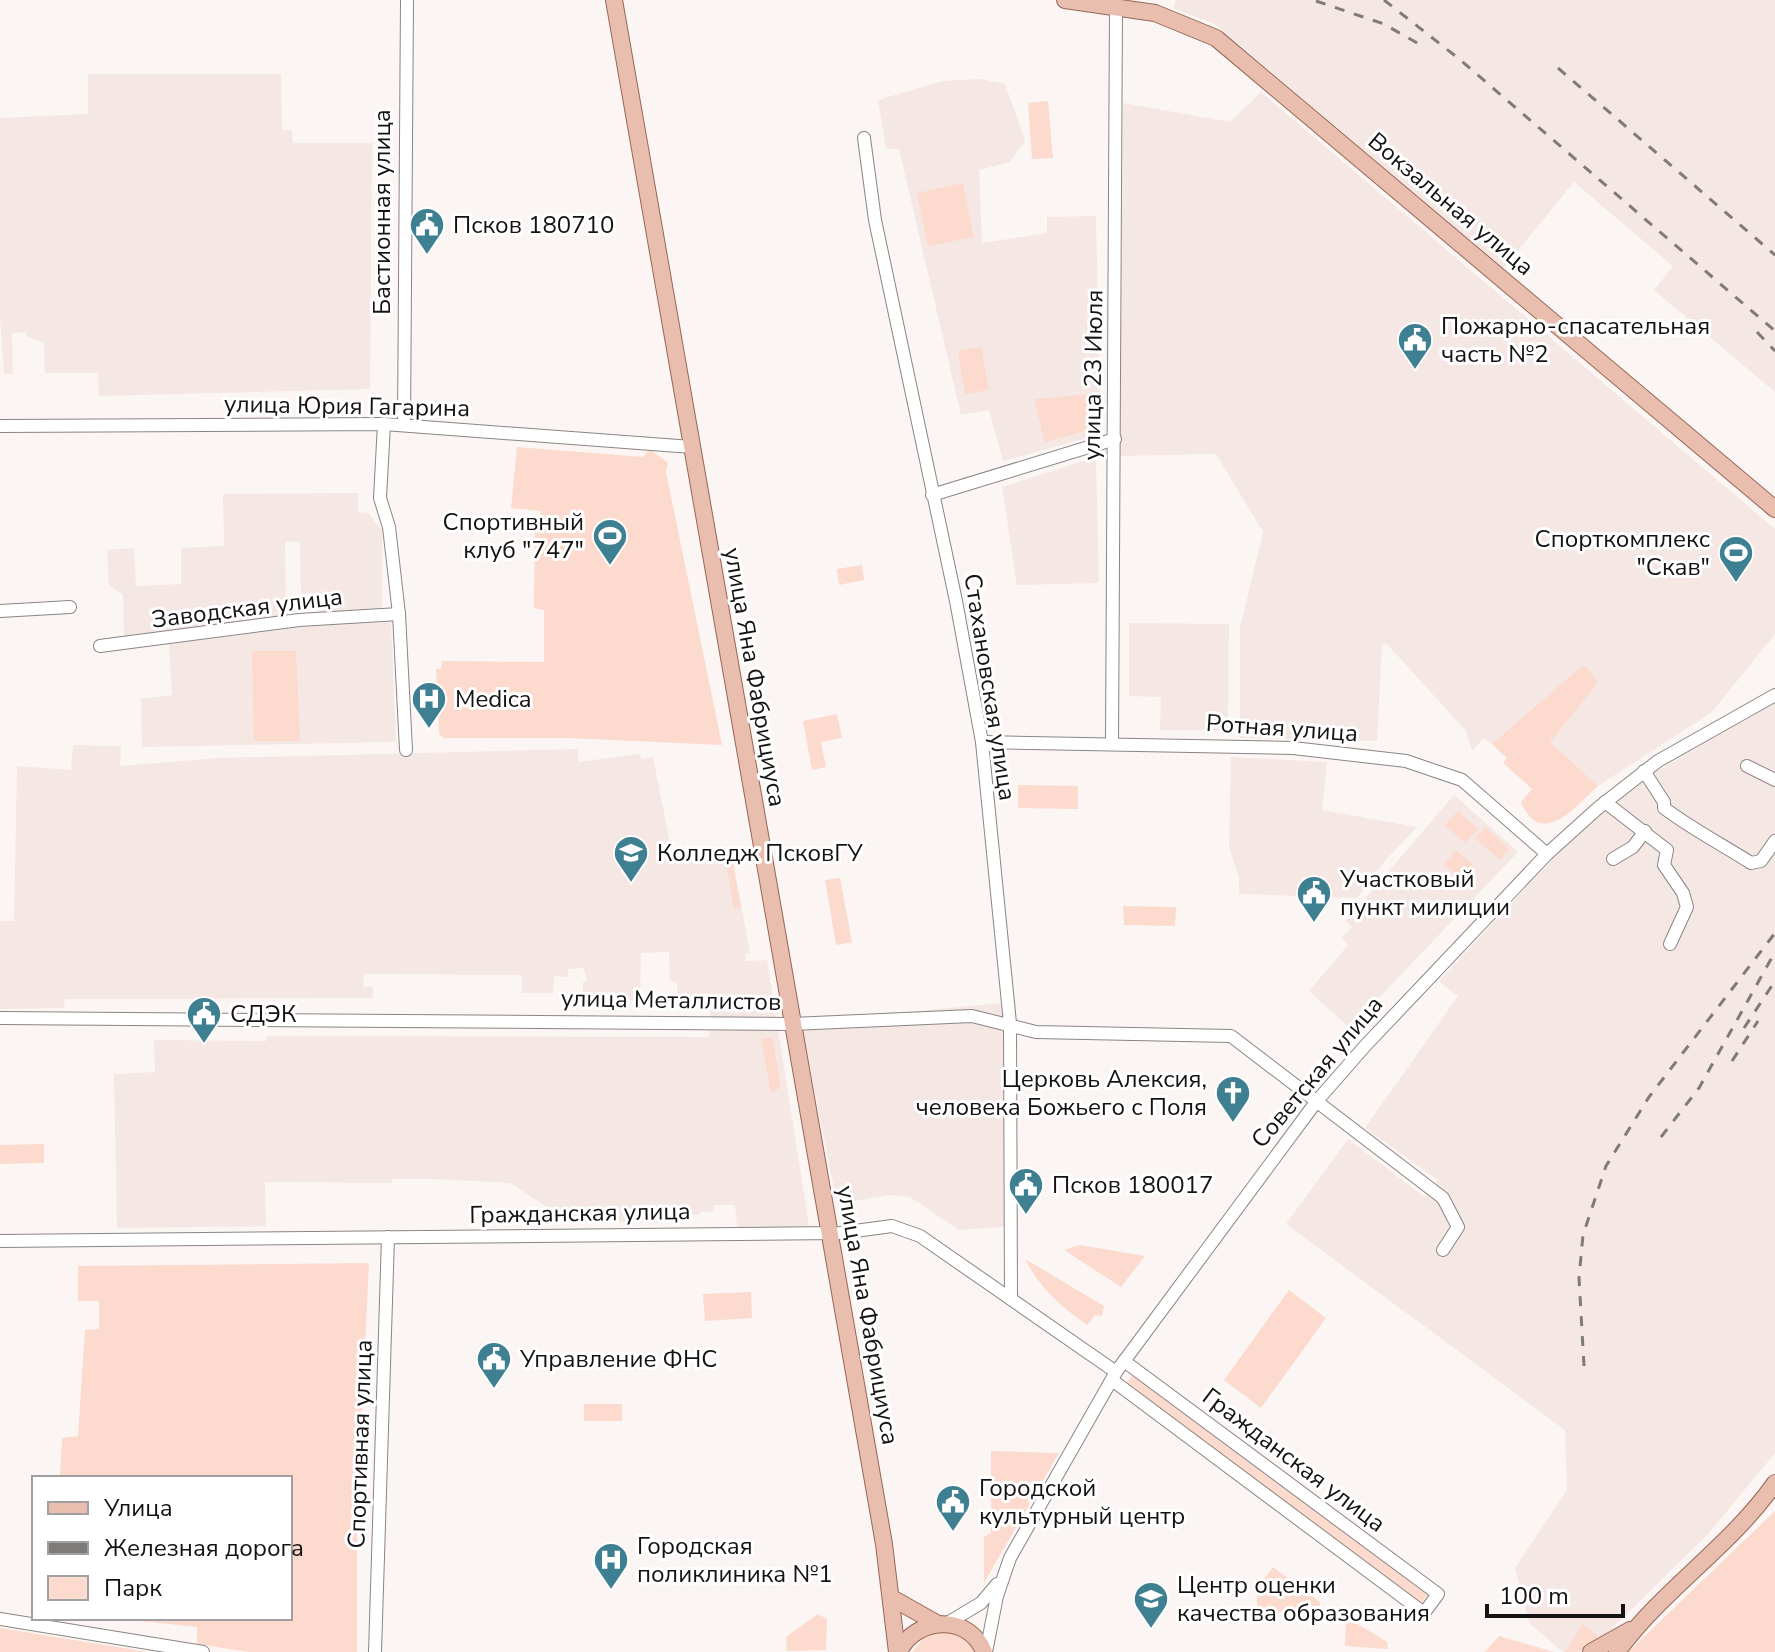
<svg xmlns="http://www.w3.org/2000/svg" width="1775" height="1652" viewBox="0 0 1775 1652" font-family="'Nunito Sans',sans-serif">
	<style>
		.built { fill: #f5e7e3 }
		.green { fill: #fddace }
		.lines { fill: none; stroke-linecap: round; stroke-linejoin: round }
		.minor-casing { stroke: #8a8584; stroke-width: 14 }
		.major-casing { stroke: #956656; stroke-width: 18 }
		.minor { stroke: #fff; stroke-width: 12 }
		.major { stroke: #e9beaf; stroke-width: 16 }
		.rail { stroke: #7f7b7a; stroke-width: 3; stroke-dasharray: 10 10; stroke-linecap: butt }
		.labels { text-anchor: middle; stroke-width: 6; stroke-linejoin: round; paint-order: stroke }
		.street-label { font-size: 24px; fill: #141212; stroke: #fff }
		.poi-label { font-size: 24px; fill: #141212; stroke: #fff; text-anchor: start }
	</style>
	<rect width="100%" height="100%" fill="#fbf6f4"/>
	<g class="built">
		<polygon points="1176,0 1775,0 1775,392 1654,290 1673,266 1574,182 1503,269 1215,24 1173,8"/>
		<polygon points="88,74 281,74 282,130 292,130 293,143 372,143 370,389 99,396 98,373 45,373 44,343 26,336 26,332 12,333 13,374 4,374 0,317 0,118 88,114"/>
		<polygon points="980,79 1005,84 1025,140 1010,162 979,170 982,243 1047,233 1047,217 1096,216 1101,434 1003,461 989,410 961,415 899,149 886,149 878,100 943,81"/>
		<polygon points="1261,92 1775,529 1775,634 1712,712 1598,786 1549,742 1597,683 1586,666 1492,744 1484,738 1472,751 1466,731 1386,643 1382,645 1377,741 1240,738 1240,628 1263,532 1216,454 1120,456 1123,103 1230,122"/>
		<polygon points="1096,457 1099,583 1017,585 1002,487"/>
		<polygon points="358,493 358,512 368,513 382,530 382,609 318,612 317,593 301,594 300,542 285,541 286,617 124,637 123,594 109,586 107,550 134,548 136,586 181,584 181,548 224,546 223,494"/>
		<polygon points="391,622 396,742 142,747 141,699 172,695 169,644 326,624"/>
		<polygon points="1129,623 1229,624 1228,730 1160,730 1161,697 1129,696"/>
		<polygon points="1775,703 1775,1453 1709,1533 1599,1641 1580,1652 1563,1652 1529,1623 1515,1568 1567,1490 1565,1430 1286,1224 1348,1139 1425,1197 1438,1180 1365,1128 1458,996 1439,981 1577,833 1652,774"/>
		<polygon points="73,745 121,746 120,766 220,758 578,749 578,762 640,754 641,759 653,757 673,858 731,849 750,953 745,954 746,961 767,960 811,1238 738,1238 735,1205 714,1205 713,1212 700,1212 699,1215 669,1213 663,1216 663,1223 568,1221 510,1183 436,1179 392,1179 391,1183 265,1182 266,1226 117,1228 114,1074 155,1072 154,1040 266,1041 267,1036 709,1037 710,1010 747,1009 746,1002 677,1001 677,983 670,980 669,952 641,953 640,1000 583,1001 583,982 587,981 584,968 568,969 568,977 554,976 553,993 522,993 522,975 364,974 363,987 373,987 373,998 65,999 64,1008 0,1009 0,921 14,921 17,766 71,770"/>
		<polygon points="1231,757 1327,762 1322,810 1417,827 1383,863 1357,898 1239,894 1239,878 1229,847"/>
		<polygon points="1454,795 1518,852 1350,1028 1309,991 1348,945 1342,938 1352,927 1346,921"/>
		<polygon points="1013,1002 1018,1226 959,1230 910,1197 889,1195 837,1204 801,1022"/>
	</g>
	<g class="green">
		<polygon points="1048,101 1053,158 1032,159 1028,103"/>
		<polygon points="963,183 974,237 928,246 917,193"/>
		<polygon points="981,347 989,390 965,394 958,351"/>
		<polygon points="1091,394 1093,429 1045,442 1034,399"/>
		<polygon points="517,447 643,457 650,449 668,463 666,472 722,745 568,738 444,738 439,734 436,669 441,669 442,661 544,662 544,610 534,608 535,525 539,524 541,511 511,508"/>
		<polygon points="862,565 864,580 839,585 837,569"/>
		<polygon points="252,651 296,651 300,741 254,741"/>
		<path d="M1586,666L1598,683L1550,742L1598,786C1576,806 1541,850 1521,802L1532,789L1503,763L1507,758L1492,744L1581,667Z"/>
		<polygon points="837,714 842,738 821,742 826,767 812,770 803,721"/>
		<polygon points="1018,785 1078,786 1078,809 1018,808"/>
		<polygon points="1458,811 1478,829 1465,843 1445,825"/>
		<polygon points="1485,827 1509,849 1500,860 1475,838"/>
		<polygon points="730,850 741,908 734,909 724,851"/>
		<polygon points="1456,850 1476,868 1464,882 1444,864"/>
		<polygon points="840,878 852,942 836,945 825,880"/>
		<polygon points="1123,906 1176,907 1175,926 1124,925"/>
		<polygon points="772,1037 781,1087 771,1093 761,1039"/>
		<polygon points="44,1144 44,1163 0,1164 0,1145"/>
		<polygon points="1080,1245 1145,1256 1121,1287 1064,1250"/>
		<path d="M1025,1259L1104,1306L1102,1316L1095,1315L1087,1325C1060,1305 1041,1290 1025,1259Z"/>
		<polygon points="369,1263 357,1514 357,1652 249,1652 197,1644 197,1627 113,1618 290,1618 290,1478 60,1478 62,1438 78,1436 85,1330 99,1329 99,1301 78,1301 78,1266"/>
		<polygon points="1289,1290 1326,1318 1261,1408 1224,1380"/>
		<polygon points="751,1292 752,1318 705,1321 703,1294"/>
		<polygon points="1134,1373 1429,1593 1420,1605 1125,1385"/>
		<rect x="584" y="1404" width="38" height="17"/>
		<polygon points="991,1451 1059,1453 984,1583 984,1537 991,1533"/>
		<polygon points="1775,1511 1775,1652 1628,1652 1774,1512"/>
		<polygon points="1273,1567 1320,1602 1319,1612 1257,1612 1257,1588"/>
		<polygon points="818,1614 827,1619 826,1650 787,1651 786,1637"/>
		<polygon points="1346,1617 1387,1642 1388,1649 1345,1646"/>
		<polygon points="1583,1624 1597,1635 1597,1641 1578,1652 1565,1652"/>
		<polygon points="0,1628 148,1652 0,1652"/>
		<polygon points="947,1631 968,1641 975,1652 912,1652 926,1636"/>
		<polygon points="1499,1636 1554,1652 1485,1652"/>
	</g>
	<g class="lines">
		<defs>
			<g id="minor">
				<polyline points="864,138 875,220 956,601 982,742 1010,1023 1011,1299"/>
				<polyline points="384,424 380,498 389,527 399,614 406,750"/>
				<polyline points="404,425 407,0"/>
				<polyline points="0,426 384,424 692,447"/>
				<polyline points="932,495 1115,439"/>
				<polyline points="0,611 70,607"/>
				<polyline points="100,646 299,620 399,614"/>
				<polyline points="982,742 1293,748 1406,761 1462,780 1547,854"/>
				<polyline points="1112,743 1116,8"/>
				<polyline points="1747,766 1775,780"/>
				<path d="M1644,771L1664,802V808C1692,829 1721,844 1751,863L1761,861L1775,841"/>
				<polyline points="1605,802 1667,850 1664,865 1683,893 1687,907 1670,944"/>
				<polyline points="1613,859 1633,847 1645,831"/>
				<polyline points="0,1018 792,1024 972,1016 1036,1032 1231,1036 1443,1198 1458,1227 1443,1250"/>
				<polyline points="0,1241 840,1233 892,1226 920,1236 1116,1372"/>
				<polyline points="1112,1380 1424,1613 1438,1594 1124,1361"/>
				<polyline points="0,1619 203,1652"/>
				<polyline points="946,1624 981,1603 997,1584"/>
				<polyline points="375,1652 388,1237"/>
				<polyline points="986,1652 997,1596 1010,1558 1116,1372 1316,1102 1365,1046 1547,854 1598,808 1658,761 1775,695"/>
			</g>
			<g id="major">
				<polyline points="614,0 884,1544 897,1652"/>
				<polyline points="1065,0 1155,13 1216,38 1775,509"/>
				<polyline points="892,1598 938,1624"/>
				<path d="M899,1652C915,1617 969,1613 984,1652"/>
				<polyline points="1591,1652 1630,1630"/>
				<path d="M1617,1652C1663,1589 1730,1547 1775,1483"/>
			</g>
		</defs>
		<use href="#minor" class="minor-casing"/>
		<use href="#major" class="major-casing"/>
		<use href="#minor" class="minor"/>
		<use href="#major" class="major"/>
		<g class="rail">
			<polyline points="1384,0 1458,58 1775,331"/>
			<polyline points="1316,1 1384,24 1424,47"/>
			<polyline points="1558,68 1775,255"/>
			<polyline points="1757,332 1775,351"/>
			<polyline points="1744,1028 1775,981"/>
			<polyline points="1732,1061 1758,1021"/>
			<polyline points="1661,1137 1699,1088 1775,952"/>
			<polyline points="1584,1366 1579,1278 1583,1235 1606,1166 1649,1097 1775,933"/>
		</g>
	</g>
	<defs>
		<symbol id="civic-pin" viewBox="-11 -11 22 30"><path d="M0 17L-7.5 6A9.5 9.5 0 1 1 7.5 6Z" fill="#3f7f92" stroke="#fff"/><path d="M-.6-6.5H3V-4.5H.6V-3L4-1V1h2V6H-6V1h2V-1L-.6-3ZM-1.2 2.5V6h2.4V2.5Z" fill="#fff"/></symbol>
		<symbol id="stadium-pin" viewBox="-11 -11 22 30"><path d="M0 17L-7.5 6A9.5 9.5 0 1 1 7.5 6Z" fill="#3f7f92" stroke="#fff"/><path d="M0-5a6.5 5 0 1 0 0 10a6.5 5 0 1 0 0-10ZM-3.5-1.8h7v3.6h-7Z" fill="#fff"/></symbol>
		<symbol id="hospital-pin" viewBox="-11 -11 22 30"><path d="M0 17L-7.5 6A9.5 9.5 0 1 1 7.5 6Z" fill="#3f7f92" stroke="#fff"/><path d="M-5-5h3v3.5h4V-5h3V5h-3V1.5h-4V5h-3Z" fill="#fff"/></symbol>
		<symbol id="university-pin" viewBox="-11 -11 22 30"><path d="M0 17L-7.5 6A9.5 9.5 0 1 1 7.5 6Z" fill="#3f7f92" stroke="#fff"/><path d="M0-5L7-2L0 1L-7-2ZM-4 1L0 2.5L4 1V4Q0 6-4 4Z" fill="#fff"/></symbol>
		<symbol id="church-pin" viewBox="-11 -11 22 30"><path d="M0 17L-7.5 6A9.5 9.5 0 1 1 7.5 6Z" fill="#3f7f92" stroke="#fff"/><path d="M-1.2-6h2.4v3.5h3.3v2.4h-3.3V6h-2.4V-.1h-3.3v-2.4h3.3Z" fill="#fff"/></symbol>
	</defs>
	<g fill-rule="evenodd">
		<use href="#civic-pin" x="407" y="205" width="40" height="54"/>
		<use href="#civic-pin" x="1395" y="320" width="40" height="54"/>
		<use href="#stadium-pin" x="590" y="516" width="40" height="54"/>
		<use href="#stadium-pin" x="1716" y="533" width="40" height="54"/>
		<use href="#hospital-pin" x="409" y="679" width="40" height="54"/>
		<use href="#university-pin" x="611" y="833" width="40" height="54"/>
		<use href="#civic-pin" x="1294" y="873" width="40" height="54"/>
		<use href="#civic-pin" x="184" y="994" width="40" height="54"/>
		<use href="#church-pin" x="1213" y="1073" width="40" height="54"/>
		<use href="#civic-pin" x="1006" y="1165" width="40" height="54"/>
		<use href="#civic-pin" x="474" y="1339" width="40" height="54"/>
		<use href="#civic-pin" x="933" y="1482" width="40" height="54"/>
		<use href="#hospital-pin" x="591" y="1540" width="40" height="54"/>
		<use href="#university-pin" x="1131" y="1579" width="40" height="54"/>
	</g>
	<g class="labels">
		<g class="street-label">
			<text transform="translate(1451 204) rotate(40)" y="8">Вокзальная улица</text>
			<text transform="translate(382 212) rotate(-90)" y="8">Бастионная улица</text>
			<text transform="translate(1093 375) rotate(-89)" y="8">улица 23 Июля</text>
			<text transform="translate(347 406) rotate(1)" y="8">улица Юрия Гагарина</text>
			<text transform="translate(247 608) rotate(-7)" y="8">Заводская улица</text>
			<text transform="translate(755 677) rotate(80)" y="8">улица Яна Фабрициуса</text>
			<text transform="translate(990 687) rotate(81)" y="8">Стахановская улица</text>
			<text transform="translate(1282 728) rotate(4)" y="8">Ротная улица</text>
			<text transform="translate(671 1000) rotate(1)" y="8">улица Металлистов</text>
			<text transform="translate(1317 1072) rotate(-50)" y="8">Советская улица</text>
			<text transform="translate(580 1213) rotate(-1)" y="8">Гражданская улица</text>
			<text transform="translate(868 1315) rotate(80)" y="8">улица Яна Фабрициуса</text>
			<text transform="translate(360 1444) rotate(-88)" y="8">Спортивная улица</text>
			<text transform="translate(1294 1460) rotate(37)" y="8">Гражданская улица</text>
		</g>
		<g class="poi-label">
			<text x="453" y="233">Псков 180710</text>
			<text x="1441" y="334">Пожарно-спасательная<tspan x="1441" dy="28">часть №2</tspan></text>
			<text x="584" y="530" text-anchor="end">Спортивный<tspan x="584" dy="28">клуб "747"</tspan></text>
			<text x="1710" y="547" text-anchor="end">Спорткомплекс<tspan x="1710" dy="28">"Скав"</tspan></text>
			<text x="455" y="707">Medica</text>
			<text x="657" y="861">Колледж ПсковГУ</text>
			<text x="1340" y="887">Участковый<tspan x="1340" dy="28">пункт милиции</tspan></text>
			<text x="230" y="1022">СДЭК</text>
			<text x="1207" y="1087" text-anchor="end">Церковь Алексия,<tspan x="1207" dy="28">человека Божьего с Поля</tspan></text>
			<text x="1052" y="1193">Псков 180017</text>
			<text x="520" y="1367">Управление ФНС</text>
			<text x="979" y="1496">Городской<tspan x="979" dy="28">культурный центр</tspan></text>
			<text x="637" y="1554">Городская<tspan x="637" dy="28">поликлиника №1</tspan></text>
			<text x="1177" y="1593">Центр оценки<tspan x="1177" dy="28">качества образования</tspan></text>
		</g>
	</g>
	<rect x="32" y="1476" width="260" height="144" fill="#ffffff" stroke="#a1a0a0" stroke-width="2"/>
	<rect x="48" y="1502" width="40" height="12" fill="#e9beaf" stroke="#a1a0a0" stroke-width="2"/>
	<text x="104" y="1516" font-size="24" fill="#141212">Улица</text>
	<rect x="48" y="1542" width="40" height="12" fill="#7f7b7a" stroke="#a1a0a0" stroke-width="2"/>
	<text x="104" y="1556" font-size="24" fill="#141212">Железная дорога</text>
	<rect x="48" y="1576" width="40" height="24" fill="#fddace" stroke="#a1a0a0" stroke-width="2"/>
	<text x="104" y="1596" font-size="24" fill="#141212">Парк</text>
	<path d="M1487 1604v12h136v-12" fill="none" stroke="#141212" stroke-width="4"/>
	<text x="1499" y="1604" font-size="24" fill="#141212" stroke="#ffffff" stroke-width="6" paint-order="stroke">100 m</text>
</svg>
